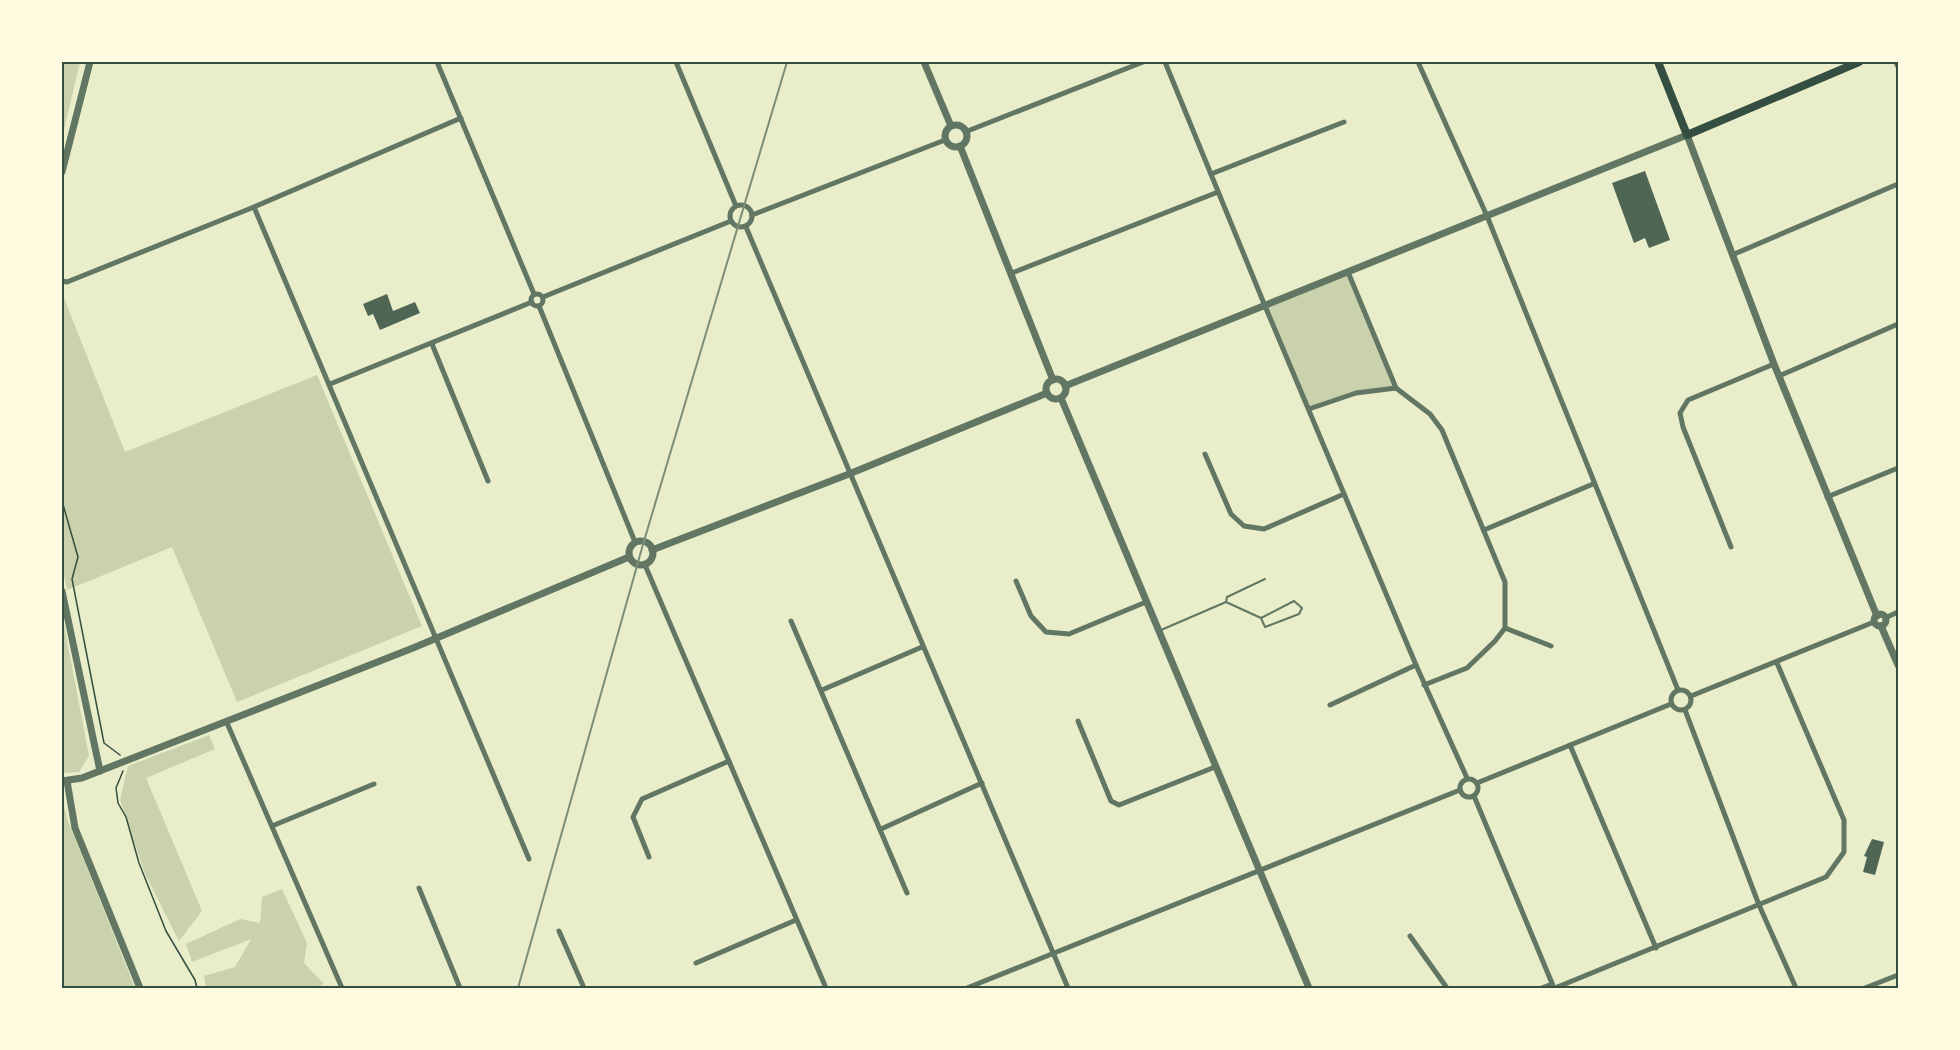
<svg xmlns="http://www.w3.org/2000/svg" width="1960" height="1050" viewBox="0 0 1960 1050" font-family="'Titillium Web',sans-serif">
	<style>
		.green { fill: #cad2ad }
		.building { fill: #4f6655 }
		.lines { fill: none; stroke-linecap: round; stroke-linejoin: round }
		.path { stroke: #344e41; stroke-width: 1.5 }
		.service { stroke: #617663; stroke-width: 2 }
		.minor { stroke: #617663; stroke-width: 5 }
		.tertiary { stroke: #617663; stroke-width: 7 }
		.secondary { stroke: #344e41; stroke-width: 8 }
		.rail { stroke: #7c8e77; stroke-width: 2 }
		.neatline { fill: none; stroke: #344e41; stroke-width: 2 }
	</style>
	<rect width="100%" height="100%" fill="#e9edc9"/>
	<g class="green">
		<polygon points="62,62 80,62 62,138"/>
		<polygon points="1348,272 1396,388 1356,393 1309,409 1265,306"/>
		<polygon points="62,293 125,452 317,375 422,626 237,702 172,547 67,590 62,566"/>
		<polygon points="62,614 89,756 79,772 62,773"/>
		<polygon points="209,735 215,749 146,778 202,911 179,941 145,874 120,800 128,766"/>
		<polygon points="62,798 68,821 135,988 62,988"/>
		<polygon points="282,889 307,943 304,963 324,984 314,988 206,988 204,976 235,967 251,939 192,962 186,944 240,919 260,923 262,897"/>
	</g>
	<g class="building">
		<polygon points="1645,171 1670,240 1649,248 1645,238 1634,243 1612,183"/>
		<polygon points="387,294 393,311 415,302 420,313 380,330 373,314 368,316 363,304"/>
		<polygon points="1872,839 1884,842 1875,875 1863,872 1867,857 1864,856"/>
	</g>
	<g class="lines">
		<g class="path">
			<polyline points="62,501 78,557 72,579 104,743 120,755"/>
			<polyline points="123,771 116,788 118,803 126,817 139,863 166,931 195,980 197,988"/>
		</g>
		<g class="service">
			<polyline points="1226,602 1261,618 1265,627 1299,614 1302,608 1294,601 1261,618"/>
			<polyline points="1161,630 1226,602 1227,597 1265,579"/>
		</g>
		<g class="minor">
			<polyline points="437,62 534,294"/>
			<polyline points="676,62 736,206"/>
			<polyline points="1165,62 1265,306 1416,665 1467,778"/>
			<polyline points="1418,62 1487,216 1678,690"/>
			<polyline points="965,132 1143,62"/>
			<polyline points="1211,174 1344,122"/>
			<circle cx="741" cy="216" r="11"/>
			<polyline points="254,207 529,859"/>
			<polyline points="752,215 945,140"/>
			<polyline points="746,227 1068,988"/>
			<polyline points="1732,255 1898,184"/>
			<polyline points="1348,272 1396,388"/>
			<polyline points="1012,273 1218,192"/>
			<polyline points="62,281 67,282 254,207 461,118"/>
			<circle cx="537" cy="300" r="6"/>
			<polyline points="543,297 731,221"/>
			<polyline points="539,306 635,542"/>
			<polyline points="432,344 488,481"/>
			<polyline points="1779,376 1898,324"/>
			<polyline points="330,384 532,302"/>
			<polyline points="1309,409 1356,393 1396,388 1430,414 1442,430 1505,582 1505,628 1495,641 1467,668 1424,685"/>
			<polyline points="1205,454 1231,514 1244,526 1264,529 1344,494"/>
			<polyline points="1827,497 1898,468"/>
			<polyline points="1484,530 1593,484"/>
			<polyline points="1731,547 1683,427 1680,413 1688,400 1774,364"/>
			<polyline points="645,565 826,988"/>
			<polyline points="1016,581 1031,616 1046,632 1069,634 1146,602"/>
			<polyline points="1885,618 1898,612"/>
			<polyline points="791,621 907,893"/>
			<polyline points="1505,628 1551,646"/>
			<circle cx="1681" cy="700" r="10"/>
			<polyline points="822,690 922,647"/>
			<polyline points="1691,696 1874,622"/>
			<polyline points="1330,705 1416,665"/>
			<polyline points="1685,710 1759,905 1796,988"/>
			<polyline points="1078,721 1111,801 1119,805 1215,767"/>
			<polyline points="227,723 342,988"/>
			<polyline points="1570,745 1656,948"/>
			<circle cx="1469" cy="788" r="9"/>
			<polyline points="1477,783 1671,704"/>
			<polyline points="1474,796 1554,988"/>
			<polyline points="272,826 374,784"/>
			<polyline points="881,829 982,783"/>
			<polyline points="649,857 633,817 642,799 729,761"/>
			<polyline points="419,888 460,988"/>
			<polyline points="559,931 584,988"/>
			<polyline points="1410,936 1447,988"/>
			<polyline points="696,963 796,920"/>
			<polyline points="967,988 1460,790"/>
			<polyline points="1542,988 1552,984"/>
			<polyline points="1555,988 1826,877 1844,852 1844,820 1777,663"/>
			<polyline points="1865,988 1898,975"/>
		</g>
		<g class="tertiary">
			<polyline points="924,62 951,126"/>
			<polyline points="1897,62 1898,65"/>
			<circle cx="956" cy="136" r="11"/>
			<polyline points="960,146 1053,380"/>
			<polyline points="62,172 90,62"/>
			<circle cx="1056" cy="389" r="10"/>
			<polyline points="1065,386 1687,135 1774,364 1877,616"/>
			<polyline points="1061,398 1309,988"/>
			<circle cx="641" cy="553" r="12"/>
			<polyline points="652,550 849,474 1047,393"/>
			<polyline points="62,591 100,771"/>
			<circle cx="1880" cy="620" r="6"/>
			<polyline points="1881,626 1898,665"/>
			<polyline points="62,781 82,778 413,648 629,557"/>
			<polyline points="67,781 75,828 140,988"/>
		</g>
		<polyline class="secondary" points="1658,62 1687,135 1859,62"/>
		<polyline class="rail" points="518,988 644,541 787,62"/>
	</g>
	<rect width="1960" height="1050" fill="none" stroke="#fefae0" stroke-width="126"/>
	<rect x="63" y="63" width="1834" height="924" class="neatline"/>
</svg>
